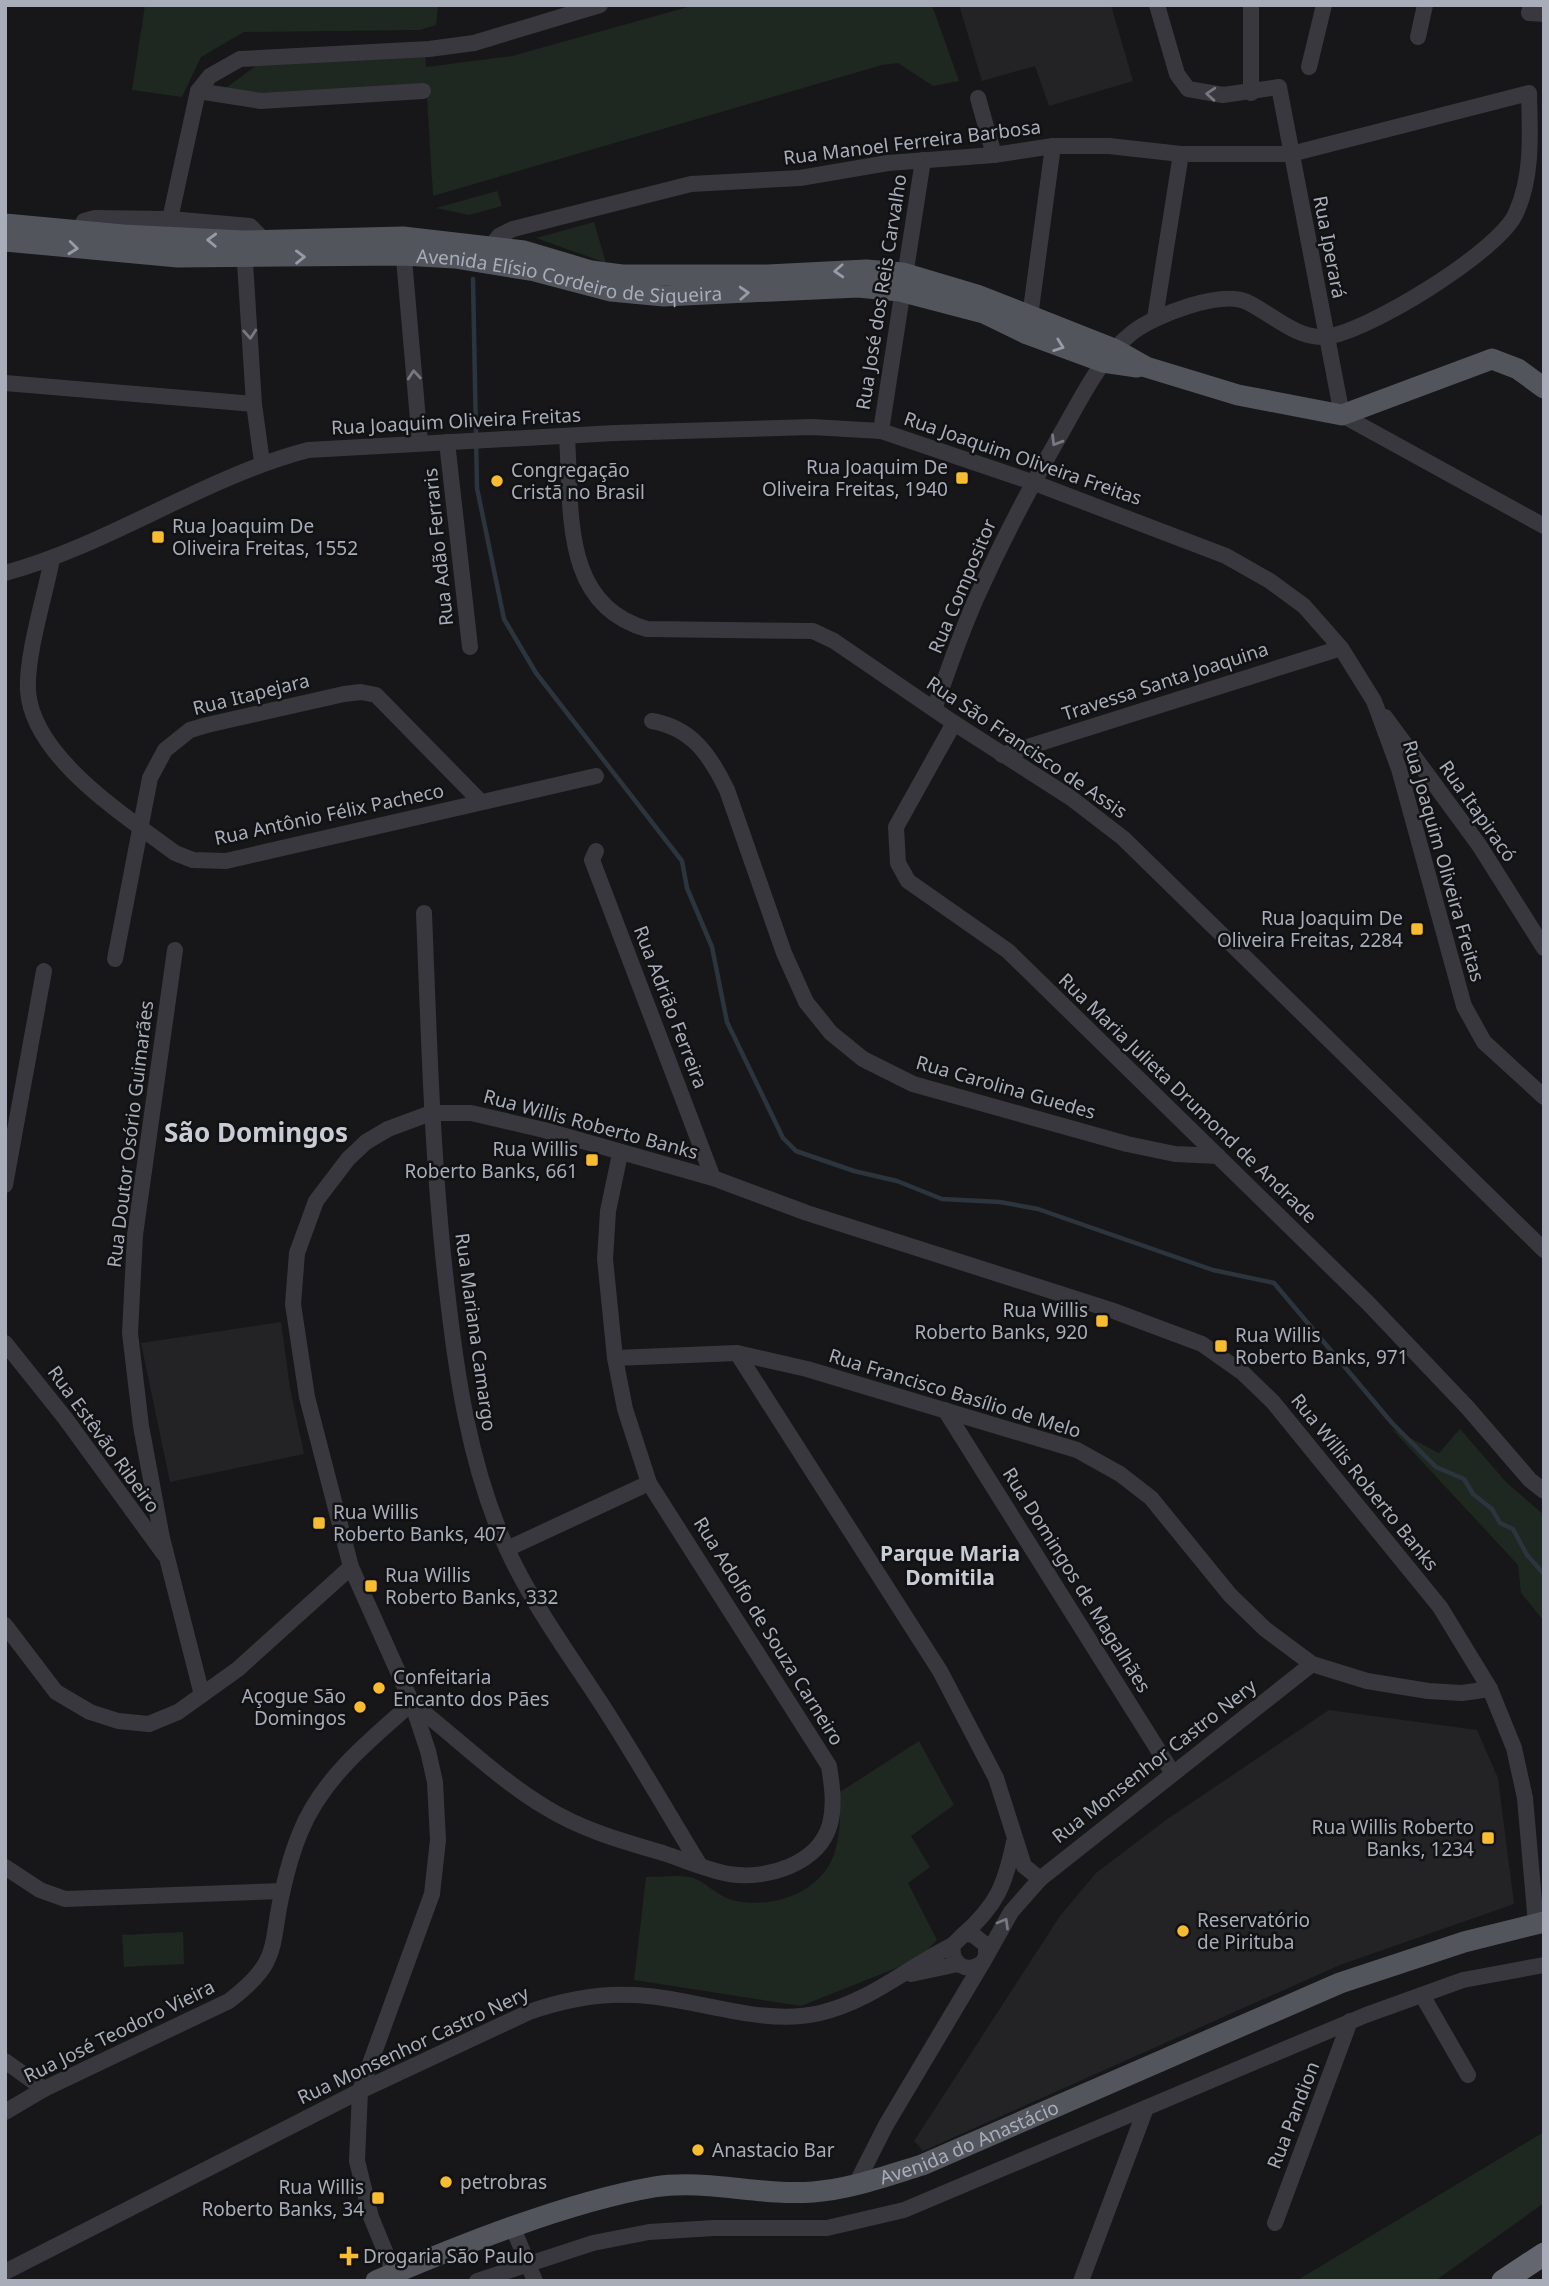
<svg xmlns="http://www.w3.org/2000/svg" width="1549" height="2286" viewBox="0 0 1549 2286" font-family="'Noto Sans',sans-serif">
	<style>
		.built { fill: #232326 }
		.green { fill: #1e2720 }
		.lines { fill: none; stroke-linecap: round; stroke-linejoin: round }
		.stream { stroke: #2c353d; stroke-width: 4.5 }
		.minor { stroke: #38383e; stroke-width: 16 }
		.major { stroke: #53555d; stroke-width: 21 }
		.highway { stroke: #63666f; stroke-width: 23 }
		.oneway { stroke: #767882 }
		.oneway2 { stroke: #979ba7 }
		.poi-dot { fill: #f7bc30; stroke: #121214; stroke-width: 2.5 }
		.labels { text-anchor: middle; stroke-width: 5; stroke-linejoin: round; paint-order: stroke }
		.street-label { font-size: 19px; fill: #a8adb9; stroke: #121214 }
		.poi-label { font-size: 19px; fill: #a8adb9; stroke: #121214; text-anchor: start }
		.neighbourhood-label { font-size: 21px; font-weight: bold; fill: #caccd5; stroke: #121214 }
		.district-label { font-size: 26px; font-weight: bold; fill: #caccd5; stroke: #121214 }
	</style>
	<rect width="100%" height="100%" fill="#171719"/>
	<g class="built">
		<polygon points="959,5 1111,5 1133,81 1049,106 1035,66 982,81"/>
		<polygon points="281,1322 290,1388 304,1454 170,1482 141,1343"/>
		<polygon points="1329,1710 1477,1730 1498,1778 1514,1904 1340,1965 923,2151 914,2141 1060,1916 1096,1873 1166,1820"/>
	</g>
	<g class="green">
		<polygon points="145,5 438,5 436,25 420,30 244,32 201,57 182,97 132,90"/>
		<polygon points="695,5 932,5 959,81 933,86 898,63 882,65 433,196 426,81 425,86 260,98 219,93 257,65 425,51 426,67 512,56"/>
		<polygon points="497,191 502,206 469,215 436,208"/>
		<polygon points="594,222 606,263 536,238"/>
		<polygon points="1391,1428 1439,1453 1460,1429 1507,1483 1544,1515 1544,1621 1521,1593 1518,1565"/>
		<path d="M919,1741L954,1805L911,1836L930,1867L908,1883L937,1940L919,1959L801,2006L634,1980L646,1877C660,1877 676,1875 690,1877C704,1880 717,1896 732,1900C771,1910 823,1893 835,1851C841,1832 840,1812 840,1792Z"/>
		<polygon points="183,1932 184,1964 124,1967 122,1935"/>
		<polygon points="1544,2132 1544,2203 1435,2281 1296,2281"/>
	</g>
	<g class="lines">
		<polyline class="stream" points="473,279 477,488 504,619 536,673 682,861 687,888 712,947 727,1022 783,1138 796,1151 854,1171 897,1181 942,1199 1000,1202 1038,1209 1213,1270 1274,1283 1392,1423 1436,1467 1464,1479 1473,1494 1492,1509 1500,1523 1513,1529 1527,1555 1544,1574"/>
		<g class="minor">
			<polyline points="1157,5 1177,74 1188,89 1223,95 1279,87 1342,415 1544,526"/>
			<polyline points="1531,5 1529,13 1544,14"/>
			<polyline points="1418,37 1425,5"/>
			<polyline points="1309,67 1324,5"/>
			<polyline points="198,91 261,101 423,91"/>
			<polyline points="1251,93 1251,5"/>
			<polyline points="978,98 994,155"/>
			<polyline points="170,219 198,91 210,76 240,59 429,49 474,43 600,5"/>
			<polyline points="78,231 84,221 95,218 170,219 250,226 265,241"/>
			<polyline points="244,247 254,404 262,462"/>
			<polyline points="403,247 420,443"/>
			<path d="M486,252L499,236L513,229L691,184L800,178L888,163L994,155L1053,146H1109L1181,154H1291L1529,93C1530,133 1533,176 1516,213C1500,251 1365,334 1324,337C1295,338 1272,314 1247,302C1221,290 1155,315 1133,332C1100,358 1083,395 1063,430C1033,482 1005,535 980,590C962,628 949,669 934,709"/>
			<polyline points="1155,318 1181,154"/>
			<polyline points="1029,324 1053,146"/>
			<polyline points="5,383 254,404"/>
			<polyline points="881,431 923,160"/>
			<path d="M567,437C572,511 561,605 647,629L813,631L834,641L954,723L1071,798L1123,838L1544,1250"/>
			<polyline points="447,442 470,647"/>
			<path d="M52,559C45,596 26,655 28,691C33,758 126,816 175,853L193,860L226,861L596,776"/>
			<path d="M5,573C111,544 202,478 308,450L615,433L812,427L881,431L1032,482L1226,556L1270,581L1304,606L1341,648L1374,701L1399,769L1464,1006L1484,1042L1544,1097"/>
			<polyline points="1385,717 1479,845 1544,948"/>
			<path d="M652,721C692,728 710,755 727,790L784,953L806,1002L831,1033L863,1059L913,1084L1127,1144L1175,1154L1218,1156"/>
			<polyline points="954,723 896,827 898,863 908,881 1008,951 1368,1303 1467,1407 1530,1480 1544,1491"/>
			<polyline points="1002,755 1341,648"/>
			<polyline points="596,851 592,860 713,1178"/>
			<path d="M424,913C429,1036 432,1159 446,1282C456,1373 469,1465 507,1549C533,1606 572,1658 606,1711C638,1761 668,1813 699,1864"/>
			<polyline points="175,950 135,1235 130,1333 141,1426 162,1538 202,1695"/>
			<polyline points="115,959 150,778 165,750 190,730 207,725 344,694 361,692 376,695 481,802"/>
			<polyline points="5,1185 44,971"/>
			<polyline points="5,1343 65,1418 164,1554"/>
			<polyline points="737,1353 940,1671 996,1778 1024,1866 1040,1879"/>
			<polyline points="615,1358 737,1353 807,1369 1077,1450 1120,1474 1151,1498 1230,1595 1265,1629 1312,1664 1367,1681 1428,1691 1462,1693 1490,1689"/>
			<polyline points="945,1410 1172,1772"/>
			<polyline points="507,1549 649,1483"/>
			<polyline points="5,1625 56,1692 90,1712 118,1721 149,1724 178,1712 238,1669 351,1567"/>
			<path d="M412,1703C456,1737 497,1778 545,1807C582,1830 622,1841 663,1853C685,1860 707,1870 729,1874C767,1880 819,1864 830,1824C835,1805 832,1785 829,1766L649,1483L625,1409L615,1358L605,1259L608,1211L620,1154"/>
			<polyline points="5,1867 40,1890 65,1899 282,1891"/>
			<path d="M963,1935C997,1905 1005,1885 1014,1842"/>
			<path d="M986,1954V1945L972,1934L963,1935L953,1945C950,1964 967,1975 983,1962L1011,1912L1040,1879L1312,1664"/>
			<polyline points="911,1974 958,1964"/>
			<polyline points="1422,1995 1468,2075"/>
			<polyline points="5,2061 44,2089"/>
			<path d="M5,2112L44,2089L229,2001C283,1960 269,1946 283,1889C287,1871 293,1850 300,1833C322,1778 369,1741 412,1703"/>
			<polyline points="855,2186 886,2125 983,1962"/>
			<polyline points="1275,2223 1350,2021"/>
			<polyline points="513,2228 535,2281"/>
			<path d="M5,2272L360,2091L529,2012C563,2000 597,1993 634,1995C695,1997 759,2027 820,2013C871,2001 908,1967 953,1945"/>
			<polyline points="394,2273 371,2217 357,2161 360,2091 432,1894 438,1840 435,1782 428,1751 412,1703 351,1567 307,1397 293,1304 297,1253 316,1201 348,1159 366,1142 388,1129 431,1113 471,1113 544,1130 713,1178 807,1213 1111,1310 1202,1344 1243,1373 1273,1402 1440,1607 1490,1689 1514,1748 1525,1798 1536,1924"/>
			<polyline points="477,2281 593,2243 649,2232 714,2228 827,2228 904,2210 1366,2015 1463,1980 1544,1965"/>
			<polyline points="1081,2281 1146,2108"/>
		</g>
		<g class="major">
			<polyline points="5,224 123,235 243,241 403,237 524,251 591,271 622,275 768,275 866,270 903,273 977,295 1114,349 1146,367 1238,395 1342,415 1492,359 1518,369 1544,388"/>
			<path id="s1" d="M5,241L178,257L403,255L455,258L535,271L611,291L664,296L858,287L900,291L984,313L1027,334L1103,362L1137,367"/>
			<path id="s2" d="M376,2281C458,2246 567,2202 654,2187C706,2179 761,2196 813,2192C851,2189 886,2176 922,2165L1340,1983L1464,1942L1544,1922"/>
		</g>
		<polyline class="highway" points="1503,2281 1544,2254"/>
	</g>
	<defs><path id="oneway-chevron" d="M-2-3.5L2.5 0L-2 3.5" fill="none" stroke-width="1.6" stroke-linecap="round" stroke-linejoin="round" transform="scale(1.75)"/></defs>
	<g class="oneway">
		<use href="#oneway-chevron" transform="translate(1211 94) rotate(-176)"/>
		<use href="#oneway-chevron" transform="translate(250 334) rotate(86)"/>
		<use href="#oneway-chevron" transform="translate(414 375) rotate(-95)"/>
		<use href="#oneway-chevron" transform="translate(1056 441) rotate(121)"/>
		<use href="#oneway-chevron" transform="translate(1004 1923) rotate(-60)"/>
	</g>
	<g class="oneway2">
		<use href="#oneway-chevron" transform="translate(212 240) rotate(-178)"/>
		<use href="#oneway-chevron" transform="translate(73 248) rotate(6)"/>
		<use href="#oneway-chevron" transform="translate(300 257) rotate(-1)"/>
		<use href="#oneway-chevron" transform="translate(839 271) rotate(177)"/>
		<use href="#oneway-chevron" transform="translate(744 293) rotate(-3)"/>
		<use href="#oneway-chevron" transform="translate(1059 346) rotate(20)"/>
	</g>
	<g class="poi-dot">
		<rect x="955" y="471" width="14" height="14" rx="3.5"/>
		<circle cx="497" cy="481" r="7"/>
		<rect x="151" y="530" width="14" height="14" rx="3.5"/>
		<rect x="1410" y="922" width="14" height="14" rx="3.5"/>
		<rect x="585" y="1153" width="14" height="14" rx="3.5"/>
		<rect x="1095" y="1314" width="14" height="14" rx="3.5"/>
		<rect x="1214" y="1339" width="14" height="14" rx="3.5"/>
		<rect x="312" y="1516" width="14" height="14" rx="3.5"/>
		<rect x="364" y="1579" width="14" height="14" rx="3.5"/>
		<circle cx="379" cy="1688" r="7"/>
		<circle cx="360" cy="1707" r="7"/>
		<rect x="1481" y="1831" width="14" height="14" rx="3.5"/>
		<circle cx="1183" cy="1931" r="7"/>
		<circle cx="698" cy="2150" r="7"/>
		<circle cx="446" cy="2182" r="7"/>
		<rect x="371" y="2191" width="14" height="14" rx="3.5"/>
		<path d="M345.5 2245.5h7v7h7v7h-7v7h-7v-7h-7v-7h7z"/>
	</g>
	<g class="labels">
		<g class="street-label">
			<text transform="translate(912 142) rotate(-7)" y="7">Rua Manoel Ferreira Barbosa</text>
			<text transform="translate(1330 247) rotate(79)" y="7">Rua Iperará</text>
			<text dy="7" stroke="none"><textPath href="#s1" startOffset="567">Avenida Elísio Cordeiro de Siqueira</textPath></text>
			<text transform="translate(881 292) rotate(-81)" y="7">Rua José dos Reis Carvalho</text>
			<text transform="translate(456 421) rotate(-3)" y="7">Rua Joaquim Oliveira Freitas</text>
			<text transform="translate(1023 458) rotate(19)" y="7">Rua Joaquim Oliveira Freitas</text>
			<text transform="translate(438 547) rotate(-96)" y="7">Rua Adão Ferraris</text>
			<text transform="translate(962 586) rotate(-67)" y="7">Rua Compositor</text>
			<text transform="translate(1165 681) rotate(-18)" y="7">Travessa Santa Joaquina</text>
			<text transform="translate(251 694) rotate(-14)" y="7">Rua Itapejara</text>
			<text transform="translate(1027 747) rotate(34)" y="7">Rua São Francisco de Assis</text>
			<text transform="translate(1478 811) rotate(55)" y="7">Rua Itapiracó</text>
			<text transform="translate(329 814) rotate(-12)" y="7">Rua Antônio Félix Pacheco</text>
			<text transform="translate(1444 861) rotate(74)" y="7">Rua Joaquim Oliveira Freitas</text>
			<text transform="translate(671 1007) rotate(69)" y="7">Rua Adrião Ferreira</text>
			<text transform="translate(1006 1087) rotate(16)" y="7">Rua Carolina Guedes</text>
			<text transform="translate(1188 1098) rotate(44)" y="7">Rua Maria Julieta Drumond de Andrade</text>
			<text transform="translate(591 1124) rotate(15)" y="7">Rua Willis Roberto Banks</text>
			<text transform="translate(130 1134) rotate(-83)" y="7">Rua Doutor Osório Guimarães</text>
			<text transform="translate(476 1332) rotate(82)" y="7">Rua Mariana Camargo</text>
			<text transform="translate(955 1393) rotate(17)" y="7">Rua Francisco Basílio de Melo</text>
			<text transform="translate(104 1439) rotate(54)" y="7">Rua Estêvão Ribeiro</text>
			<text transform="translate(1365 1482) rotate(51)" y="7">Rua Willis Roberto Banks</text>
			<text transform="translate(1077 1580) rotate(58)" y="7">Rua Domingos de Magalhães</text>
			<text transform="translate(769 1631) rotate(58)" y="7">Rua Adolfo de Souza Carneiro</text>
			<text transform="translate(1154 1761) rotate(-38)" y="7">Rua Monsenhor Castro Nery</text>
			<text transform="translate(119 2031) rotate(-26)" y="7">Rua José Teodoro Vieira</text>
			<text transform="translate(413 2045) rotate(-25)" y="7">Rua Monsenhor Castro Nery</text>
			<text transform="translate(1293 2115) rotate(-69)" y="7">Rua Pandion</text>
			<text dy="7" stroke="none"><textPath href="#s2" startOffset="618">Avenida do Anastácio</textPath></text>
		</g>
		<g class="poi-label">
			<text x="948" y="474" text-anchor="end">Rua Joaquim De<tspan x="948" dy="22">Oliveira Freitas, 1940</tspan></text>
			<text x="511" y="477">Congregação<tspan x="511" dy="22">Cristã no Brasil</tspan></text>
			<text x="172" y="533">Rua Joaquim De<tspan x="172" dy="22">Oliveira Freitas, 1552</tspan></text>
			<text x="1403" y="925" text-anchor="end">Rua Joaquim De<tspan x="1403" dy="22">Oliveira Freitas, 2284</tspan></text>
			<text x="578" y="1156" text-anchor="end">Rua Willis<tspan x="578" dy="22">Roberto Banks, 661</tspan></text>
			<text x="1088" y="1317" text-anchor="end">Rua Willis<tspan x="1088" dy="22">Roberto Banks, 920</tspan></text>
			<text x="1235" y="1342">Rua Willis<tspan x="1235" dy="22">Roberto Banks, 971</tspan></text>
			<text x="333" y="1519">Rua Willis<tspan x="333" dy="22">Roberto Banks, 407</tspan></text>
			<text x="385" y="1582">Rua Willis<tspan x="385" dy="22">Roberto Banks, 332</tspan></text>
			<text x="393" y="1684">Confeitaria<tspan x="393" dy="22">Encanto dos Pães</tspan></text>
			<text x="346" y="1703" text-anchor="end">Açogue São<tspan x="346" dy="22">Domingos</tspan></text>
			<text x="1474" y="1834" text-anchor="end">Rua Willis Roberto<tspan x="1474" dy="22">Banks, 1234</tspan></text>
			<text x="1197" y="1927">Reservatório<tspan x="1197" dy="22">de Pirituba</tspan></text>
			<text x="712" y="2157">Anastacio Bar</text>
			<text x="460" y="2189">petrobras</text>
			<text x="364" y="2194" text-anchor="end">Rua Willis<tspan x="364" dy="22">Roberto Banks, 34</tspan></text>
			<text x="363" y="2263">Drogaria São Paulo</text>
		</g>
		<g class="neighbourhood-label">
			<text x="950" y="1561">Parque Maria<tspan x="950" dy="24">Domitila</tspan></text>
		</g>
		<g class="district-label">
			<text x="256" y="1142">São Domingos</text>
		</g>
	</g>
	<rect width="1549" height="2286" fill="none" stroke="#a8adb9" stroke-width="14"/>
</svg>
